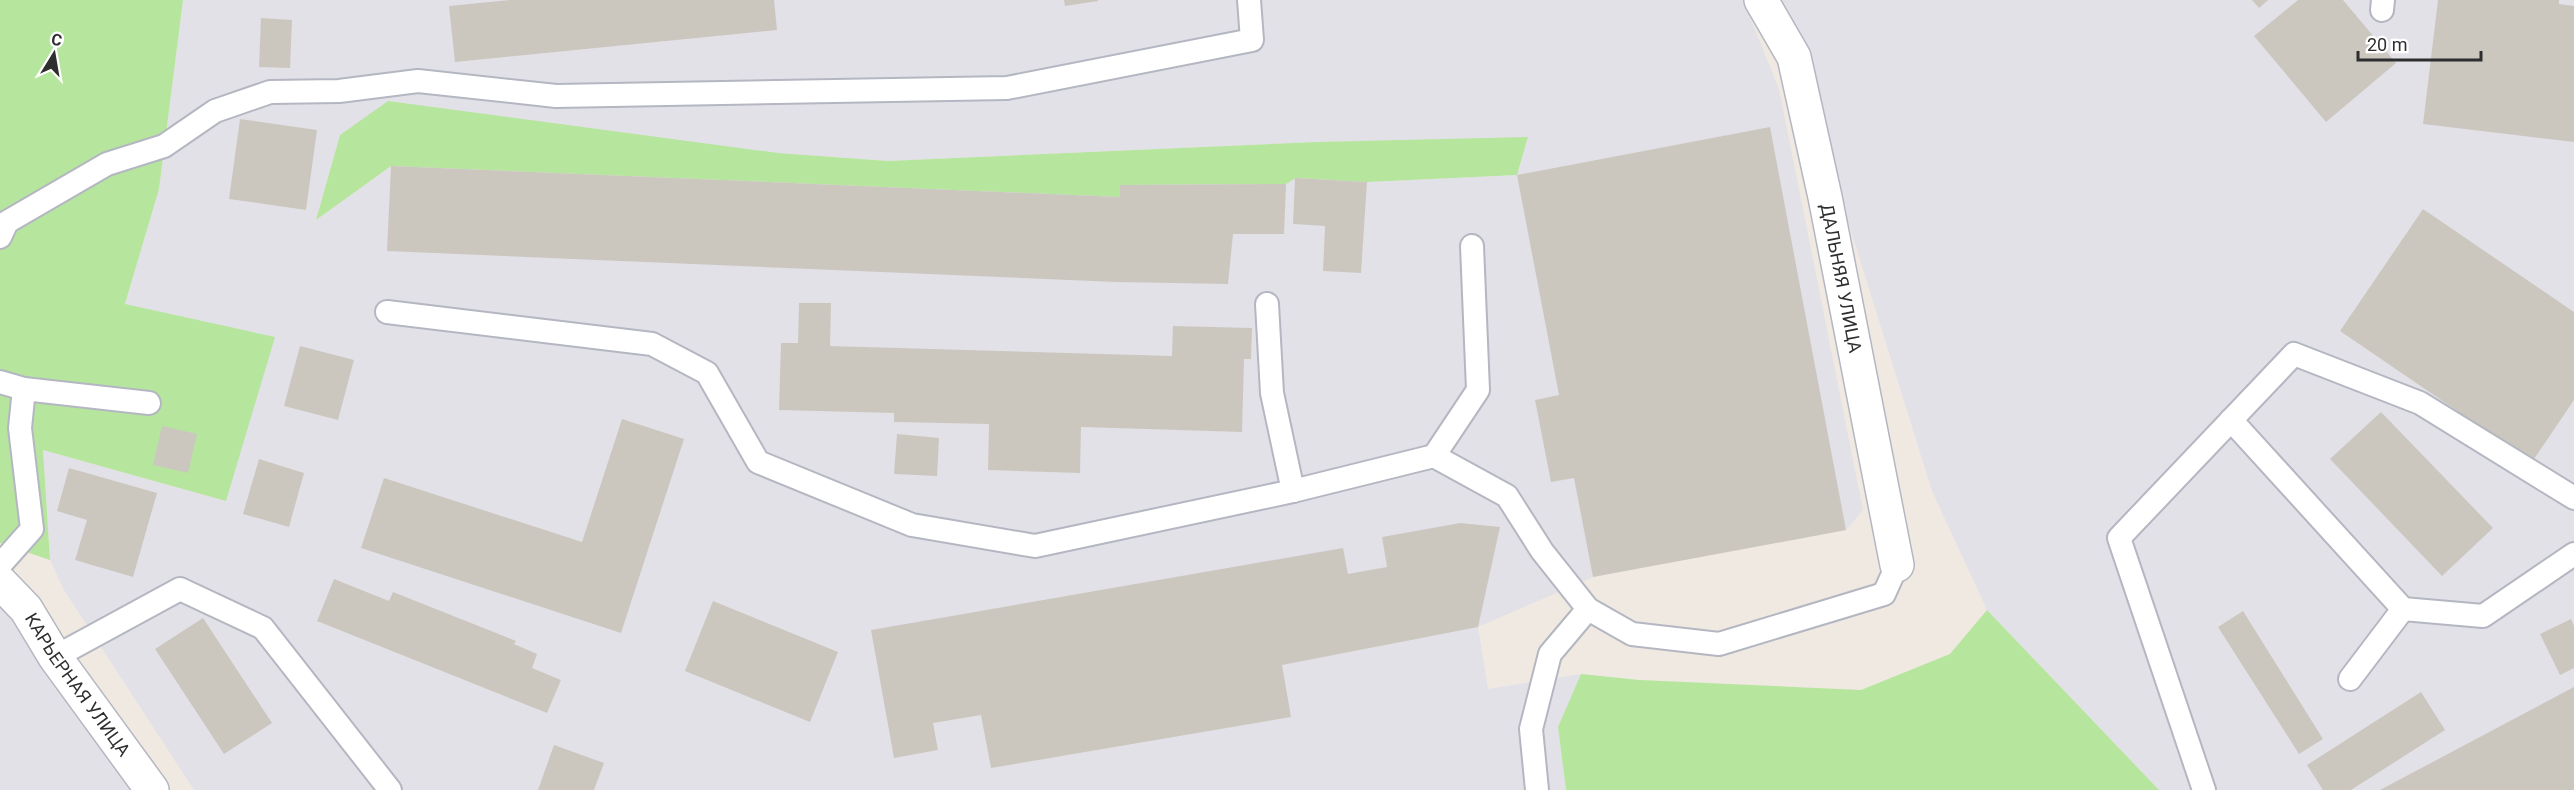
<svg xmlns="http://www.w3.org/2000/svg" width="2574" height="790" viewBox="0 0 2574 790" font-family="Roboto,sans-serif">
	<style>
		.industrial { fill: #e3e1e8; fill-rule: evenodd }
		.green { fill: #b6e59e }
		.building { fill: #cbc7bf }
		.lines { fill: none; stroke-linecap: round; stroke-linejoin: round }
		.service-casing { stroke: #b4b7c1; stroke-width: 26 }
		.minor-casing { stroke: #b4b7c1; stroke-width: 36 }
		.service { stroke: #fff; stroke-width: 22 }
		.minor { stroke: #fff; stroke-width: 33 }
		.labels { text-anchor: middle; stroke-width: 4.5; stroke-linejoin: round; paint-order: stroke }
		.street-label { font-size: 18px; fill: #2e2e2e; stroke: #fff }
	</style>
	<rect width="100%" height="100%" fill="#efe9e1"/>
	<g class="industrial">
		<path d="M183,0H1743L1779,89L1863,510L1846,530L1593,577L1478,627L1488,689L1581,674L1558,727L1566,790H194L64,590L50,560L43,450L226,501L125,305L159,189ZM340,135L778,153L888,161L1317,142L1528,138L1517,175L1367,182L1295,178L1120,185V197L391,166L316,220Z"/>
		<polygon points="1776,0 2574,0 2574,790 2159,790 1987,610 1932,491 1842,202"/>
		<polygon points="0,601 135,790 0,790"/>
	</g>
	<g class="green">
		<polygon points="0,0 183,0 159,189 125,304 275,337 226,501 43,450 50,560 0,543"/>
		<polygon points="388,101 778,153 888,161 1317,142 1528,137 1517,175 1367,182 1296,178 1286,184 1120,185 1120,197 391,166 316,220 340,135"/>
		<polygon points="1987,610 2159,790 1566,790 1558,727 1581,674 1639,680 1861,690 1950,654"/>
	</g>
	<g class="building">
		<polygon points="510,0 774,0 777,30 455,62 449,6"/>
		<polygon points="1064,0 1098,0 1098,1 1065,6"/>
		<polygon points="2252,0 2268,0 2259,8"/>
		<polygon points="2298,0 2343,0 2396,63 2326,122 2254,36"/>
		<polygon points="2438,0 2559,0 2559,4 2574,6 2574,142 2423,124"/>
		<polygon points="261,18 292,20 290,68 259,67"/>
		<polygon points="240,119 317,130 306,210 229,199"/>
		<polygon points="1770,127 1846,530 1593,577 1574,478 1551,482 1535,400 1559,395 1517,175"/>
		<polygon points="391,166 1120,197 1120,185 1286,184 1284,234 1233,234 1228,284 1116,282 387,251"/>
		<polygon points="1295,178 1367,182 1361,273 1323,271 1325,226 1293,224"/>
		<polygon points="2423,209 2574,312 2574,400 2532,462 2340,331"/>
		<polygon points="799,303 831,303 830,346 1172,356 1173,326 1252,328 1251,359 1244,359 1242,432 1081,427 1080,473 988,470 989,424 894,422 894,413 779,410 781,343 798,343"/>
		<polygon points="300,346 354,360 338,420 284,406"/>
		<polygon points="2381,412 2493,528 2442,576 2330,459"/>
		<polygon points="622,419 684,439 621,633 361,548 384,478 582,542"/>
		<polygon points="162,426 197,434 188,473 153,465"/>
		<polygon points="897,434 939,438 937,476 894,474"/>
		<polygon points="259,459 304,473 289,527 243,514"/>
		<polygon points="69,468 157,493 133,577 75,560 87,520 57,511"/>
		<polygon points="1460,523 1500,527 1478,627 1282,665 1291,717 991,768 981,715 933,723 938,750 894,758 871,630 1343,548 1348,574 1387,567 1382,537"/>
		<polygon points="334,579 389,601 393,592 516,641 514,644 537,654 532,668 561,680 547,713 317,621"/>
		<polygon points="713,601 838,652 810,722 685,671"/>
		<polygon points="2243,611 2323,739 2299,754 2218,627"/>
		<polygon points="203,618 272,723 224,754 155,649"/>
		<polygon points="2571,619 2574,626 2574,668 2560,675 2540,634"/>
		<polygon points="2574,687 2574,790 2380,790"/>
		<polygon points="2421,692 2445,730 2351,790 2323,790 2307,765"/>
		<polygon points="554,745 604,763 594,790 538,790"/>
	</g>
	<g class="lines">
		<defs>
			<g id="service">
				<polyline points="2382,10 2383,0"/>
				<polyline points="0,237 7,222 107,164 164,146 215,111 270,92 339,91 418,81 556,96 1007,88 1252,40 1249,0"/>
				<polyline points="1267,304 1272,393 1293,491"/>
				<polyline points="387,312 652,344 707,373 758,462 912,525 1035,546 1293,491 1434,456 1507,496 1542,551 1588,609 1632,634 1719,644 1884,594 1897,565"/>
				<polyline points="0,382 24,389 149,403"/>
				<polyline points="2231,420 2403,609 2350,679"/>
				<polyline points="1434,456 1478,390 1472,246"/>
				<polyline points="0,565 32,529 20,428 24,389"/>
				<polyline points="2403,609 2483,616 2574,554"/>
				<polyline points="55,657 180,589 263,628 390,790"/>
				<polyline points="1537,790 1531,729 1550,654 1588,609"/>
				<polyline points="2204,790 2119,538 2294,354 2420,403 2574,498"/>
			</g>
			<g id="minor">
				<path id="s1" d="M1761,0L1794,57L1825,197L1897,565"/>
				<path id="s2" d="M0,582L26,609L55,657L152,790"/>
			</g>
		</defs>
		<use href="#service" class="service-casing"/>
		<use href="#minor" class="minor-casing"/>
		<use href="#service" class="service"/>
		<use href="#minor" class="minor"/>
	</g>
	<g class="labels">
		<g class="street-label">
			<text dy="6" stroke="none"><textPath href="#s1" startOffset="292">ДАЛЬНЯЯ УЛИЦА</textPath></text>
			<text dy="6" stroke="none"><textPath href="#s2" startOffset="129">КАРЬЕРНАЯ УЛИЦА</textPath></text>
		</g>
	</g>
	<g transform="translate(54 54) rotate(11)" stroke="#ffffff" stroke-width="4.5" paint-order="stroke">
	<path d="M0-4.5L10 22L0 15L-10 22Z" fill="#2e2e2e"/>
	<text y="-9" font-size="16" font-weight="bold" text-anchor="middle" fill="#2e2e2e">С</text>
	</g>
	<path d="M2358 51v9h123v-9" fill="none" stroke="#2e2e2e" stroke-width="3"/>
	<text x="2367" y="51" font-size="18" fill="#2e2e2e" stroke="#ffffff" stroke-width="4.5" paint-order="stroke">20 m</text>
</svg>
